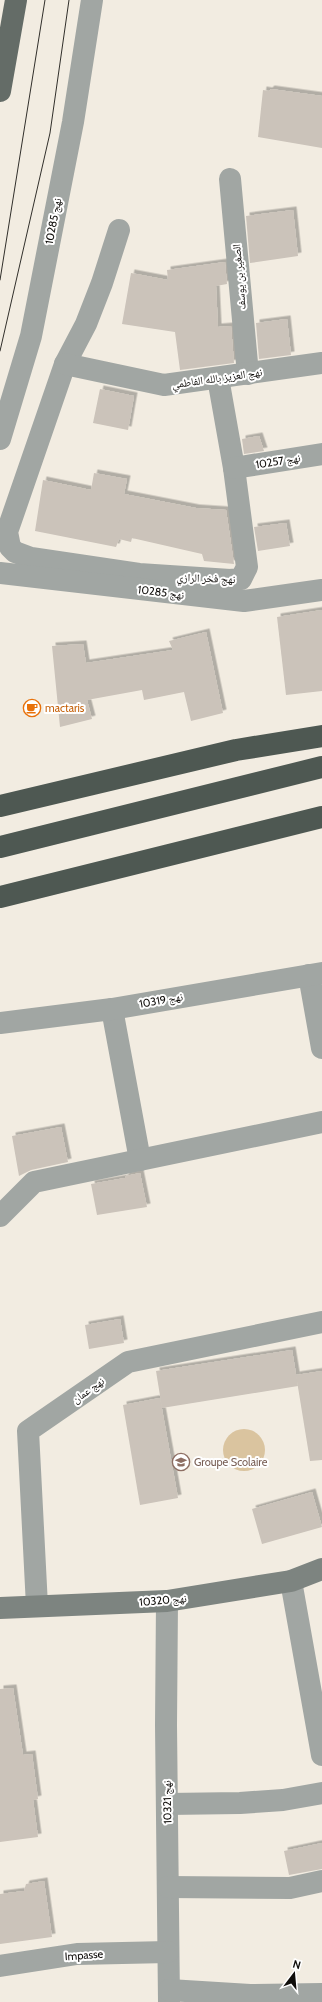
<svg xmlns="http://www.w3.org/2000/svg" width="322" height="2002" viewBox="0 0 322 2002" font-family="Cabin,'Noto Naskh Arabic',sans-serif">
	<style>
		.green { fill: #dac49f }
		.building { fill: #cbc3ba; filter: url(#shadow) }
		.lines { fill: none; stroke-linecap: round; stroke-linejoin: round }
		.street { stroke: #a1a6a3; stroke-width: 22 }
		.secondary { stroke: #7d8480; stroke-width: 22 }
		.primary { stroke: #646c67; stroke-width: 22 }
		.highway { stroke: #4e5852; stroke-width: 22 }
		.tram { stroke: #312f2b; stroke-width: 1 }
		.labels { text-anchor: middle; stroke-width: 4; stroke-linejoin: round; paint-order: stroke }
		.street-label { font-size: 11px; fill: #0f0d0a; stroke: #fff }
		.food-label { font-size: 11px; fill: #c56008; stroke: #fff; text-anchor: start }
		.education-label { font-size: 11px; fill: #785e54; stroke: #fff; text-anchor: start }
	</style>
	<defs>
		<filter id="shadow"><feDropShadow dx="3.5" dy="-3.5" stdDeviation="0" flood-color="#0004"/></filter>
	</defs>
	<rect width="100%" height="100%" fill="#f2ece1"/>
	<circle class="green" cx="244" cy="1450" r="21"/>
	<g class="building">
		<polygon points="271,89 322,96 322,148 258,137 263,90 269,91"/>
		<polygon points="293,210 298,256 250,263 246,216"/>
		<polygon points="225,262 227,284 216,286 218,327 231,326 234,363 180,370 175,332 122,324 131,273 168,280 167,270"/>
		<polygon points="287,319 291,355 259,359 256,323"/>
		<polygon points="100,389 134,396 128,430 93,423"/>
		<polygon points="259,436 264,451 244,454 242,439"/>
		<polygon points="94,473 127,479 124,494 196,508 226,510 234,564 204,561 202,554 132,538 131,542 119,539 116,547 35,531 43,480 91,490"/>
		<polygon points="286,523 290,546 258,551 254,527"/>
		<polygon points="322,610 322,691 286,695 277,617"/>
		<polygon points="206,632 223,713 191,721 184,692 144,700 142,690 87,700 92,719 60,727 52,646 83,644 86,663 173,650 169,641"/>
		<polygon points="61,1127 68,1162 31,1170 19,1176 12,1136"/>
		<polygon points="140,1173 147,1207 97,1215 91,1184 125,1178 126,1176"/>
		<polygon points="120,1319 124,1343 89,1349 85,1325"/>
		<polygon points="292,1350 298,1386 162,1408 156,1371"/>
		<polygon points="322,1371 322,1460 310,1461 296,1375"/>
		<polygon points="160,1398 178,1498 140,1505 123,1405"/>
		<polygon points="312,1492 322,1527 262,1544 252,1509"/>
		<polygon points="13,1688 23,1755 32,1754 38,1799 33,1800 38,1837 0,1842 0,1689"/>
		<polygon points="322,1843 322,1869 289,1875 284,1851"/>
		<polygon points="44,1881 52,1937 0,1944 0,1894 24,1891 26,1884"/>
	</g>
	<g class="lines">
		<g class="street">
			<polyline points="230,179 248,374"/>
			<polyline points="119,230 102,283 86,324 65,364 7,532 10,547 15,552 31,558 139,574 230,580 241,579 247,567 234,468 218,378"/>
			<polyline points="65,364 164,385 322,363"/>
			<polyline points="0,439 31,336 73,122 92,0"/>
			<polyline points="234,468 322,454"/>
			<polyline points="0,573 244,601 322,590"/>
			<polyline points="309,975 322,1048"/>
			<polyline points="112,1009 140,1160"/>
			<polyline points="0,1023 112,1009 322,973"/>
			<polyline points="0,1216 34,1182 322,1122"/>
			<polyline points="291,1581 322,1755"/>
			<polyline points="167,1601 166,1725 169,2002"/>
			<polyline points="37,1606 28,1431 128,1362 322,1322"/>
			<polyline points="168,1804 240,1803 283,1800 322,1793"/>
			<polyline points="168,1887 290,1888 322,1881"/>
			<polyline points="0,1966 77,1954 168,1952"/>
			<polyline points="169,1990 250,1995 322,1994"/>
		</g>
		<polyline class="secondary" points="0,1608 167,1601 291,1581 322,1569"/>
		<polyline class="primary" points="0,91 16,0"/>
		<g class="highway">
			<polyline points="0,806 236,750 322,736"/>
			<polyline points="0,847 322,767"/>
			<polyline points="0,897 322,817"/>
		</g>
		<g class="tram">
			<polyline points="0,280 45,0"/>
			<polyline points="0,351 50,133 69,0"/>
		</g>
	</g>
	<defs>
		<symbol id="cafe-ring" viewBox="-11 -11 22 22"><circle r="9.5" fill="#fff" stroke="#e8710a" stroke-width="1.5"/><path d="M-5.5-4.5H6V0H3Q3 3.5 0 3.5H-2.5Q-5.5 3.5-5.5 0ZM3-3.2v2h1.7v-2ZM-6 4.5H4V6H-6Z" fill="#e8710a"/></symbol>
		<symbol id="school-ring" viewBox="-11 -11 22 22"><circle r="9.5" fill="#fff" stroke="#8d6e63" stroke-width="1.5"/><path d="M0-5L7-2L0 1L-7-2ZM-4 1L0 2.5L4 1V4Q0 6-4 4Z" fill="#8d6e63"/></symbol>
	</defs>
	<g fill-rule="evenodd">
		<use href="#cafe-ring" x="22" y="698" width="20" height="20"/>
		<use href="#school-ring" x="171" y="1452" width="20" height="20"/>
	</g>
	<g class="labels">
		<g class="street-label">
			<text transform="translate(53 221) rotate(-79)" y="4">نهج 10285</text>
			<text transform="translate(239 277) rotate(-95)" y="4">الصغير بن يوسف</text>
			<text transform="translate(217 378) rotate(-8)" y="4">نهج العزيز بالله الفاطمي</text>
			<text transform="translate(278 461) rotate(-9)" y="4">نهج 10257</text>
			<text transform="translate(206 578) rotate(2)" y="4">نهج فخر الرازي</text>
			<text transform="translate(161 592) rotate(7)" y="4">نهج 10285</text>
			<text transform="translate(161 1000) rotate(-10)" y="4">نهج 10319</text>
			<text transform="translate(88 1390) rotate(-35)" y="4">نهج عمان</text>
			<text transform="translate(163 1600) rotate(-5)" y="4">نهج 10320</text>
			<text transform="translate(167 1802) rotate(-91)" y="4">نهج 10321</text>
			<text transform="translate(84 1955) rotate(-4)" y="4">Impasse</text>
		</g>
		<g class="food-label">
			<text x="45" y="712">mactaris</text>
		</g>
		<g class="education-label">
			<text x="194" y="1466">Groupe Scolaire</text>
		</g>
	</g>
	<g transform="translate(294 1974) rotate(16)" stroke="#ffffff" stroke-width="3" paint-order="stroke">
	<path d="M0-3L7 15L0 10L-7 15Z" fill="#0f0d0a"/>
	<text y="-6" font-size="11" font-weight="bold" text-anchor="middle" fill="#0f0d0a">N</text>
	</g>
</svg>
